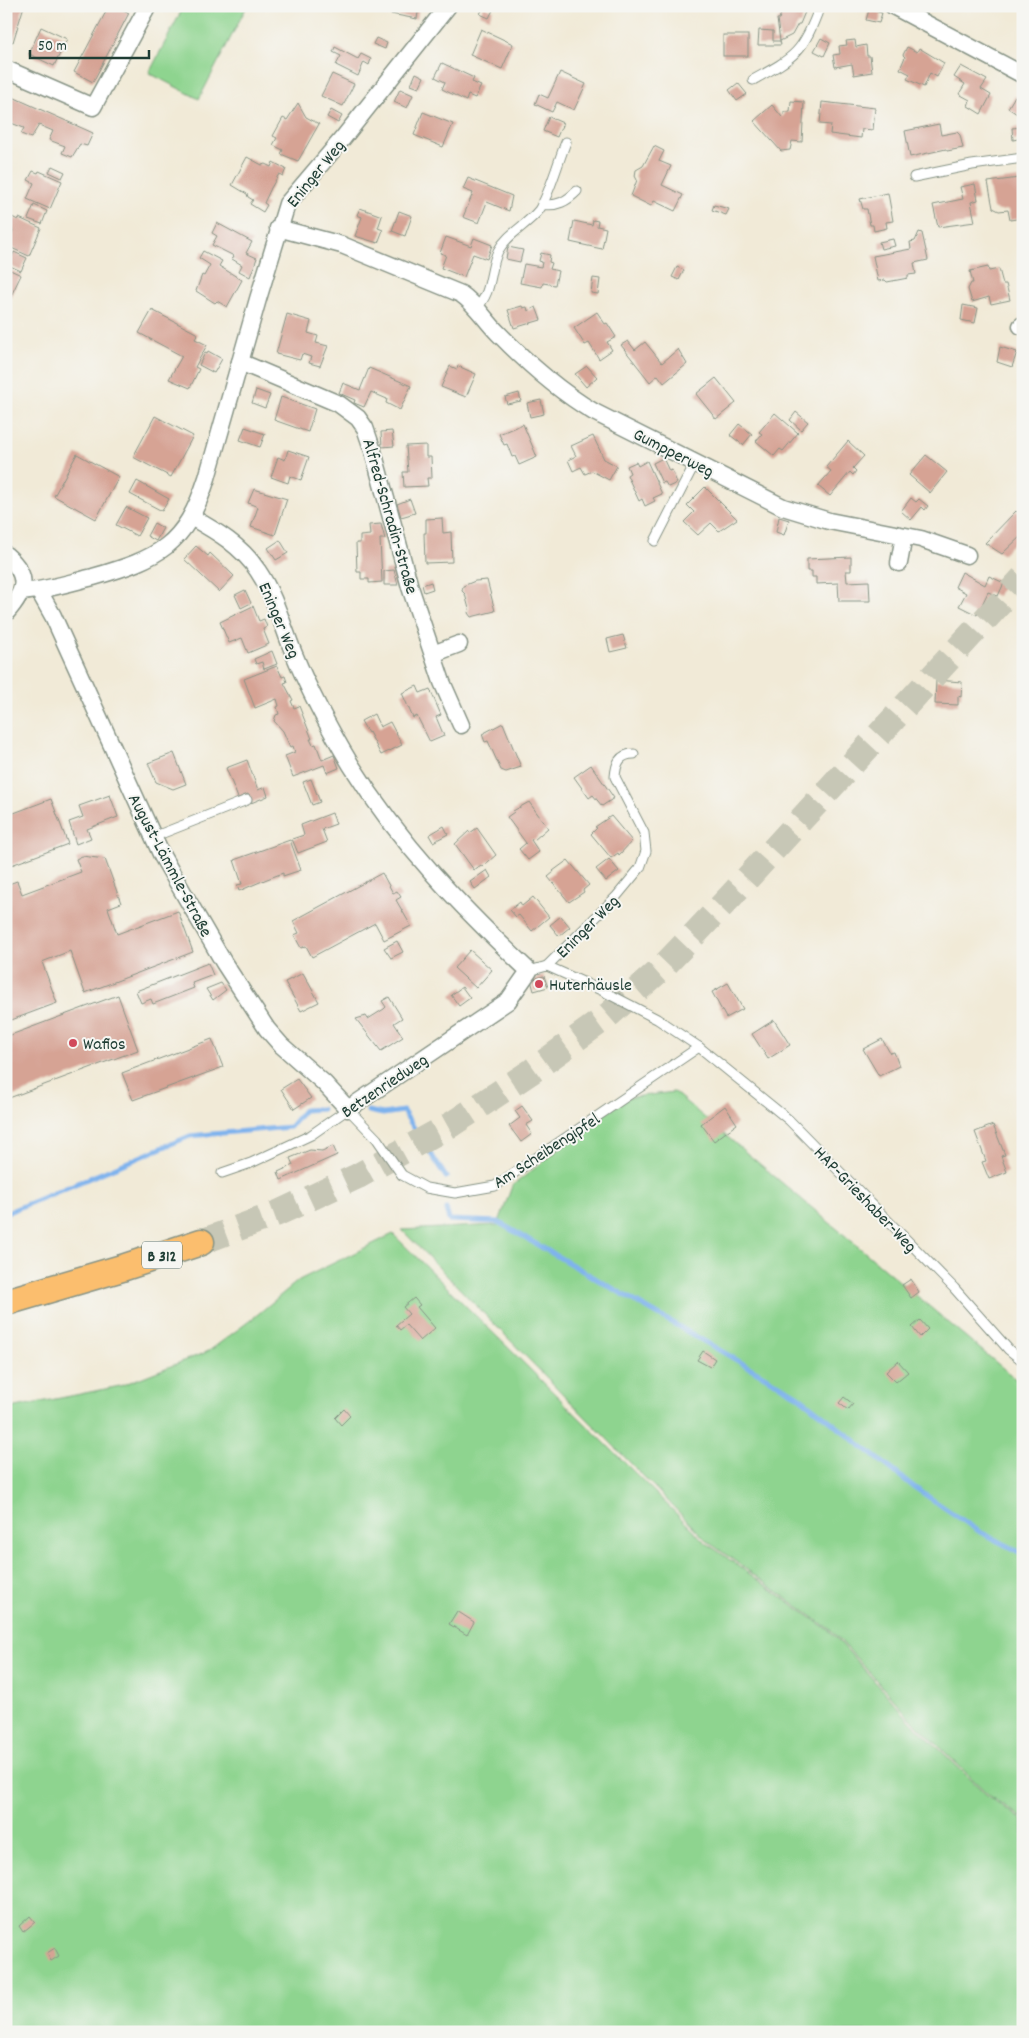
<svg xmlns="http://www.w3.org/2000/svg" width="1029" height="2038" viewBox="0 0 1029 2038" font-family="Dekko,sans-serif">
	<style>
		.green { fill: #8ed48f; stroke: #568862 }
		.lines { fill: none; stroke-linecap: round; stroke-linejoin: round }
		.stream { stroke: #7fb3ed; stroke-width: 5 }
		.building { fill: #d6a394 }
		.primary-tunnel { stroke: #c7c7b6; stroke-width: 26; stroke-dasharray: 26 13; stroke-linecap: butt }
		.lane-casing { stroke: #889486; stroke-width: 11 }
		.street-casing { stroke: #889486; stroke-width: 19 }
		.primary-casing { stroke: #889486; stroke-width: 29 }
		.lane { stroke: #fff; stroke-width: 9 }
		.street { stroke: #fff; stroke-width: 16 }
		.primary { stroke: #fbbe6e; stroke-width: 26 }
		.poi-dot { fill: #d1495b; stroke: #f6f6f2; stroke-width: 2 }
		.labels { text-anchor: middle; stroke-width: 4; stroke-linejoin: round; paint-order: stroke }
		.shield { fill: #f6f6f2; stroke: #60746d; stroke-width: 1 }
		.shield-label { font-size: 16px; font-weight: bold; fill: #1f3d34 }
		.street-label { font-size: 18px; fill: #1f3d34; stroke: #f6f6f2 }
		.poi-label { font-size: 18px; fill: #1f3d34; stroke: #f6f6f2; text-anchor: start }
	</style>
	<rect width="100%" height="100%" fill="#f6f6f2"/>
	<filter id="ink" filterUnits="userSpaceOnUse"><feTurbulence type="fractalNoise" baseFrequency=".02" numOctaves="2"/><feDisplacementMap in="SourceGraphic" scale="10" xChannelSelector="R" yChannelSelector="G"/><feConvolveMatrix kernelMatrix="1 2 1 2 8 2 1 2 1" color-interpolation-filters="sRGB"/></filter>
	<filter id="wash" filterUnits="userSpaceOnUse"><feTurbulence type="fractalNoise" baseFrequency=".0096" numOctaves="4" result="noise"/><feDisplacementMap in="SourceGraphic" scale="20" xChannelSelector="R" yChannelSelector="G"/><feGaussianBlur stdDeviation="1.12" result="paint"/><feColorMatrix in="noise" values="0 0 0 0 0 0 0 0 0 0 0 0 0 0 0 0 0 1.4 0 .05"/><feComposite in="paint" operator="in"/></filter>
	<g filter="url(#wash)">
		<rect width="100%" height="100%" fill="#f1ead7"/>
		<g class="green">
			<polygon points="184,6 247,6 199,99 149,73"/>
			<polygon points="674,1092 1023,1385 1023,1818 991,1797 912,1720 832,1631 707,1541 402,1230 498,1225 512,1186 625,1098"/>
			<polygon points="393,1234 705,1542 831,1632 910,1721 990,1798 1023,1820 1023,2032 6,2032 6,1409 120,1386 209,1351 252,1319 299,1280"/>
		</g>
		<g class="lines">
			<g class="stream">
				<polyline points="368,1111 383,1114 403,1111 446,1177"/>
				<polyline points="446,1209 449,1220 498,1222 797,1395 914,1487 980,1532 1023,1554"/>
				<polyline points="6,1213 190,1136 290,1127 304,1110 322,1109"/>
			</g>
		</g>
		<g id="blocks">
			<g class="building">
				<polygon points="6,6 24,6 13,42 6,40"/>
				<polygon points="109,6 116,6 129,13 93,82 74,72"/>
				<polygon points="392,6 419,6 417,19 391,14"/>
				<polygon points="484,6 493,10 489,18 480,14"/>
				<polygon points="784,6 805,6 805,12 800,24 798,24 792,35 780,41 777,19 779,19"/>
				<polygon points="869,10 882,13 879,23 866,20"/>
				<polygon points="41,27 67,39 54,66 29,54"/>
				<polygon points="481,29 513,44 502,69 470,55"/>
				<polygon points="759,30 773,31 773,41 780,41 781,45 758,45"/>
				<rect x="723" y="35" width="25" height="21"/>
				<polygon points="376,38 387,43 385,49 373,44"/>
				<polygon points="821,38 830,43 824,56 814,51"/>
				<polygon points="855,40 856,47 866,45 867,56 870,56 872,72 854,75 852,64 835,67 833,55 840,54 839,46 847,45 846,41"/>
				<polygon points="335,47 358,59 361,54 371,59 369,65 364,62 358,76 336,65 341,56 333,52"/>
				<polygon points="907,47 917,52 919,48 944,63 937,77 930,73 924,87 907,79 910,74 900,69 905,57 903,55"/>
				<polygon points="442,63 474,78 472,82 481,86 475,98 468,95 466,101 442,89 445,82 435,77"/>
				<polygon points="961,66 987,80 981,89 991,95 981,114 968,106 970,100 959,94 965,84 954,77"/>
				<polygon points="560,72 586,84 574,110 557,102 552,112 535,104 539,94 548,98"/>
				<polygon points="416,73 424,77 419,88 411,85"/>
				<polygon points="332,74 354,84 343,106 321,96"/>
				<polygon points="738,83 747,94 737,101 729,90"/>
				<polygon points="400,89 413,95 407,108 394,102"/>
				<polygon points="6,94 93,133 87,146 80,144 72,157 62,153 65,146 49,140 53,131 39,125 31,138 21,134 24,128 6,121"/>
				<polygon points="1015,96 1023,100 1023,118 1008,108"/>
				<polygon points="791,101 804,102 802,142 792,141 790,150 781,151 754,121 772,105 782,117 784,115 784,112 790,112"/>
				<polygon points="822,102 875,108 873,130 862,129 861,138 830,134 831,125 820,124"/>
				<polygon points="298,103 306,117 319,124 298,161 281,154 283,150 273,145 277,138 273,136 283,118 287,120"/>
				<polygon points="331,110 342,116 338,123 327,117"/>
				<polygon points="423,112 453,124 443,147 414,135"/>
				<polygon points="549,117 563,123 557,137 543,131"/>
				<polygon points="939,124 941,135 957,132 960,135 963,148 947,151 946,149 910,157 905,131"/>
				<polygon points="1023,127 1023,138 1013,140 1012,128"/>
				<polygon points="654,146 664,151 659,161 671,166 662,185 683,195 675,211 654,201 651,206 631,196 637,180 635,176 636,170 643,166"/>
				<polygon points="247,157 262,165 265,164 271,167 273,162 286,169 283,176 279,174 271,188 264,203 267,205 263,212 250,204 253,200 248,197 247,194 232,185"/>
				<polygon points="52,166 65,172 62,178 49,172"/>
				<polygon points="33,171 38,173 39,171 62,181 50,209 27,199 34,183 28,180"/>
				<polygon points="468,178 512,196 509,211 487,202 479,223 463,217 473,193 463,189"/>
				<polygon points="1019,178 1021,192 1023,192 1023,218 1010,220 1008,210 999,211 993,208 988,182"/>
				<polygon points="975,184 978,200 971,202 975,222 938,227 933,205 963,199 960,187"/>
				<polygon points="888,193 893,221 886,222 887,228 874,231 873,225 870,225 867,209 863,209 860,199"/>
				<polygon points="34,205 47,211 42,224 28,219"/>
				<polygon points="714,205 729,209 726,215 712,210"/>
				<polygon points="360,208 382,216 378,228 383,230 378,243 355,236 362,217 357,215"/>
				<polygon points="399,211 412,216 405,236 392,231"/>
				<polygon points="12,217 18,220 19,218 41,228 29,256 7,246 13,230 8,227"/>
				<polygon points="593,220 598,221 597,226 606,228 602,249 570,242 574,221 592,225"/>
				<polygon points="217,223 252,242 246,253 257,258 250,277 239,271 242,265 232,259 234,256 212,245 217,236 212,233"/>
				<polygon points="919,232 922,233 928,260 914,263 916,274 908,275 908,278 887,282 885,280 878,281 873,256 911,249 910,242 915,241"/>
				<polygon points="446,237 471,246 474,238 492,245 487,259 473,254 464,277 441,268 446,255 440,253"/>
				<polygon points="893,239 895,246 881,249 879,242"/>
				<polygon points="508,247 523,250 520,262 506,259"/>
				<polygon points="203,251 222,261 219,266 242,280 227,307 217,301 215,303 196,291 202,275 204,276 210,265 199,258"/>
				<polygon points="14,252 27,258 21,271 8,265"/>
				<polygon points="541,253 550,255 549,262 552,263 550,269 558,271 555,285 543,283 542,287 520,283 524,264 541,267 542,262 539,261"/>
				<polygon points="677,267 684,270 679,280 672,277"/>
				<polygon points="988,267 989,271 999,269 1003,284 1006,284 1010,300 991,304 989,297 972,302 968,289 971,283 973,283 970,271"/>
				<polygon points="6,268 21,275 8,302 6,301"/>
				<polygon points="593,278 600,279 598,294 591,293"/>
				<polygon points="963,305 978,308 975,323 961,320"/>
				<polygon points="522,306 523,308 527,307 528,311 536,307 541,320 514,328 508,310"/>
				<polygon points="152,310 198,334 195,339 207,345 195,367 199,369 190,388 169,379 182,356 139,333"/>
				<polygon points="597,312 605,324 607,323 616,337 607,342 612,350 599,359 589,343 585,345 574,328"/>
				<polygon points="287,314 311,321 308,333 318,336 316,343 328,346 320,366 309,363 311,357 302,354 300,360 276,354"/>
				<polygon points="628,341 635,350 645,342 662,363 678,349 687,364 664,383 658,375 650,382 621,345"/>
				<polygon points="1000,347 1017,352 1012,367 997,362"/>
				<polygon points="208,351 222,359 214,373 199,365 205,353 207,354"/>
				<polygon points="450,366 457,369 458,366 476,374 466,397 441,387"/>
				<polygon points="587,366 597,377 586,387 575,374"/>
				<polygon points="369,368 411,386 400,410 386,403 387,399 371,392 364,407 354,403 355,400 339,393 343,383 360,390"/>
				<polygon points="716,378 736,403 716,419 696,394"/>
				<polygon points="256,390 270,395 265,408 252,403"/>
				<polygon points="519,393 521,401 507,404 505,397"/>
				<polygon points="281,397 315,409 308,432 274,420"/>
				<polygon points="541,400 544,414 530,417 527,403"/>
				<polygon points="796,412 808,422 801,430 790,420"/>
				<polygon points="775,413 798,433 783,451 780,449 774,456 756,441 762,434 759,432"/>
				<polygon points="155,416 193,436 171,477 133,457"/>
				<polygon points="523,424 537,457 519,465 515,456 512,457 507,444 504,445 499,434"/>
				<polygon points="739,424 752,434 743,445 730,435"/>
				<polygon points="245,427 265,434 260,447 240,440"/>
				<polygon points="392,431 394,446 382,447 381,432"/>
				<polygon points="593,436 604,459 617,466 609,480 592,471 585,474 581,467 573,471 568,460 576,456 571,446"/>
				<polygon points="848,441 864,456 853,468 856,471 853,475 850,472 830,496 818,486 831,471 826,467"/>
				<polygon points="426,445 426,457 431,457 432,478 427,478 428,486 404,487 403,472 408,472 406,446"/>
				<polygon points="288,450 309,457 301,480 290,476 288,483 271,477 278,457 285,460"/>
				<polygon points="77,454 119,477 96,519 54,496"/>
				<polygon points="926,455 947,472 930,493 909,475"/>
				<polygon points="663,458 669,471 672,470 677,483 668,487 665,482 662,483 653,463"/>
				<polygon points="647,461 662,494 653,498 655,501 645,506 642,499 639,501 627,475 630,473 627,466 636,462 638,466"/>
				<polygon points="137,481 169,499 162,511 130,494"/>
				<polygon points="705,487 737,519 719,531 711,523 698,535 684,522 694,512 687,505"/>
				<polygon points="254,489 287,499 275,535 251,527 258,507 248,503"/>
				<polygon points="911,498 916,502 919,499 928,506 925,510 922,507 911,520 901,511"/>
				<polygon points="410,499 415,513 401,517 397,504"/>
				<polygon points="126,507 147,518 137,536 116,525"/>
				<polygon points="1022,508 1023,534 1002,554 985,543 1016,511 1017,512"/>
				<polygon points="779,517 789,520 784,535 776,532"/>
				<polygon points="442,518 443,533 451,532 452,562 425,563 424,533 426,533 426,519"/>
				<polygon points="154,523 163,528 156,541 147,536"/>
				<polygon points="381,524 385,539 380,539 382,582 369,583 369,579 361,579 361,572 357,572 356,543 360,543 360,536 370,535 369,525"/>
				<polygon points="280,540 288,553 276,560 268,548"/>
				<polygon points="196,546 208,556 210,553 234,576 219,592 184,559"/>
				<polygon points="851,557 851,571 846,571 847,582 869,581 870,601 839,601 838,583 816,584 816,577 812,577 812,571 807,571 807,559"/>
				<polygon points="394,570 398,585 384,585 384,571"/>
				<polygon points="962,572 985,585 989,576 1004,583 998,596 988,592 977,615 959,606 966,593 955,587"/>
				<polygon points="487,580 495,611 471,617 468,613 469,609 465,594 462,591 463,586 475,581"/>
				<polygon points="431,582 433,589 424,592 422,585"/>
				<polygon points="245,590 251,603 241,608 235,595"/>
				<polygon points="253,606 259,621 264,619 267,627 263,629 269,644 248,653 242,638 229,643 220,622"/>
				<polygon points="623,635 627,648 610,652 607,639"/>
				<polygon points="272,651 277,664 264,669 262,662 256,664 254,659"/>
				<polygon points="277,666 282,677 285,676 287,682 284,683 293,700 291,701 294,708 299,706 312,739 310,739 313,745 316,744 322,760 334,755 339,768 327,773 324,765 293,777 285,756 295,752 293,746 290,747 283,731 274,721 276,715 279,714 277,707 279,706 277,699 255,708 244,679"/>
				<polygon points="936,680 962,682 961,697 958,696 958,705 935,704"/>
				<polygon points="417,686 420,693 430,689 441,715 436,717 444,736 430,742 417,716 413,718 402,693"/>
				<polygon points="374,714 380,727 390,722 402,745 381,755 369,732 368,733 361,721"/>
				<polygon points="503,723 521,767 506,772 501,770 488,741 485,742 482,734"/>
				<polygon points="174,753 186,784 173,789 156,782 148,763"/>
				<polygon points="247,760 258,790 265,787 268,796 251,803 248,794 238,798 226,768"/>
				<polygon points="591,765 614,798 602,806 593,795 589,798 574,777"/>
				<polygon points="311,779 320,802 312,805 303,782"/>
				<polygon points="110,795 118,817 87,829 91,838 76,844 69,822 83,817 79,806"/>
				<polygon points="51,799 68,844 6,867 6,816"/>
				<polygon points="529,802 548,828 534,840 533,839 531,840 539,852 528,860 519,849 526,843 507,817 514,812 513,811"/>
				<polygon points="332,813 336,824 322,829 327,842 298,853 292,839 304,835 301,825"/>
				<polygon points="611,816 632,841 619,855 618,853 611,858 591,834 597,828 595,827"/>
				<polygon points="444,826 448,834 433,842 429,835"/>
				<polygon points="477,828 496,855 482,867 481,865 474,870 455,844 469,831 470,833"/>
				<polygon points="290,840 301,870 283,876 283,873 267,879 239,891 237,885 242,884 234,860"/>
				<polygon points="82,856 105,859 121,903 108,908 117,934 178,911 193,952 85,993 70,951 42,962 57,1003 6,1022 6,885 17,881 22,894 81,872 76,859"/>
				<polygon points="609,859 619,871 606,881 596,869"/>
				<polygon points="568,860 589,885 583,890 584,892 569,902 548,877 554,872 553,871"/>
				<polygon points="487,870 491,877 475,889 470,882"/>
				<polygon points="382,873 393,893 397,891 401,897 396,900 411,926 384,940 375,923 312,957 306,946 301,948 294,935 299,933 293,921"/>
				<polygon points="533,897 549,917 532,931 519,915 516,917 510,910 520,902 522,906"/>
				<polygon points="561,916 570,927 559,936 550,925"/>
				<polygon points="397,941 403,952 391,958 384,948"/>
				<polygon points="470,950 492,970 476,988 454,968"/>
				<polygon points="208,963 213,975 192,983 194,988 153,1004 151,999 141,1003 136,991"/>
				<polygon points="303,973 319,1002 301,1011 285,982"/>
				<polygon points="544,976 548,987 534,991 531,980"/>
				<polygon points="221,983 226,990 213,1000 206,989"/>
				<polygon points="728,983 743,1009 726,1018 712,992"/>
				<polygon points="462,987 470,998 459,1006 451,995"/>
				<polygon points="118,995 138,1050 9,1098 6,1090 6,1031 8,1036"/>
				<polygon points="389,997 402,1018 394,1023 403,1037 381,1051 356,1019 366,1016 368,1019 384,1009 386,1007 382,1001"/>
				<polygon points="774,1020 790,1045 768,1059 752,1034"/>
				<polygon points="212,1039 223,1067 133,1100 122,1073"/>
				<polygon points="882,1039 890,1053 894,1052 899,1066 879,1076 863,1049"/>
				<polygon points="297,1079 311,1098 294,1109 281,1089"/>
				<polygon points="522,1106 533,1121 526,1125 532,1134 521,1142 509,1126 520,1118 515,1111"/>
				<polygon points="725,1106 737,1124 714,1141 701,1124"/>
				<polygon points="993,1125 1005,1155 1001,1156 1007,1172 989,1179 982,1162 986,1161 975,1132"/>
				<polygon points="333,1146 337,1155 281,1180 278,1172 293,1165 290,1158 310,1150 322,1151"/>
				<polygon points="911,1279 919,1292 911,1298 902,1285"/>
				<polygon points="414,1298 420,1305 417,1307 435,1328 420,1341 406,1325 400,1330 396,1325 409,1314 403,1307"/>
				<polygon points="920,1320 928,1329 920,1337 912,1327"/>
				<polygon points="703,1351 715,1359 710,1367 697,1360"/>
				<polygon points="898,1361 908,1372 896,1382 886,1372"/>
				<polygon points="844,1397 853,1404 848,1410 839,1403"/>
				<polygon points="344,1409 350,1416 341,1425 335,1418"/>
				<polygon points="457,1611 474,1622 467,1635 449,1624"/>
				<polygon points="30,1916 35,1922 23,1932 19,1926"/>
				<polygon points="55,1948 59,1956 51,1961 47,1953"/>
			</g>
		</g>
	</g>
	<g filter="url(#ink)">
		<use href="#blocks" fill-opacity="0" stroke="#889486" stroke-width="1"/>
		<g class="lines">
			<polyline class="primary-tunnel" points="201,1242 278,1213 358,1176 452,1124 532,1071 605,1018 662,968 730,897 1023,578"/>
			<defs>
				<g id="lane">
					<path d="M753,80C795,57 803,53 820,6"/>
					<polyline points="914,177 972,165 1023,158"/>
					<path d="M542,204C557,207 567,201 577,191"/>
					<path d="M476,308C493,293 489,270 498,251C507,234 527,225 539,210C549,196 559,159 566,142"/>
					<polyline points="655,541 695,463"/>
					<polyline points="153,837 247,800"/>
					<polyline points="547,966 603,991 657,1019 699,1047 789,1120 954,1288 1009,1350 1023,1361"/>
					<path d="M529,971L547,966L616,897L640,868L646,851L644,833L615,777C616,764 619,754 634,754"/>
					<polyline points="222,1173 251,1163 311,1135 348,1109 377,1139 402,1175 426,1188 455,1193 495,1186 699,1047"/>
				</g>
				<g id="street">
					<polyline points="893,6 1023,75"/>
					<polyline points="6,69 93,107 148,6"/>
					<path d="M278,228L342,245L461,294C476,304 485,320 498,333C527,363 557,390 594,412L783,507L829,521L921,539L967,555"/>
					<polyline points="1021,326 1023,325"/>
					<polyline points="240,362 339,404 358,418 365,428 373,451 410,587 442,682 461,725"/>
					<path d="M6,555C31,577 25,591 6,613"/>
					<polyline points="899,563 904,536"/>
					<path d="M39,591L53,616L162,856L224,963L267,1029L281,1045L324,1083L348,1109L508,1001L529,971C462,908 400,844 351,765C330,730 310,693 294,654C283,627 275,596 258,571C242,546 216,531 191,517"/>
					<path d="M22,592C47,590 69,583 93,577C159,558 185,546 207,478L258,299L287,204L343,138L448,6"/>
					<polyline points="433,654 459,644"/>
				</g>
				<polyline id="primary" points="6,1302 122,1268 201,1242"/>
			</defs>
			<use href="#lane" class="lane-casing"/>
			<use href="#street" class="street-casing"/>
			<use href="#primary" class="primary-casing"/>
			<use href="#lane" class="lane"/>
			<use href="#street" class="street"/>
			<use href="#primary" class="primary"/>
		</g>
	</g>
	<g class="poi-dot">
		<circle cx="539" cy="984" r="5"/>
		<circle cx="73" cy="1043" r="5"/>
	</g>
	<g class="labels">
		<rect class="shield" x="142" y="1241.5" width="40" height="27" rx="4"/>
		<g class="shield-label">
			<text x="162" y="1261">B 312</text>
		</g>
		<g class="street-label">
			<text transform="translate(315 173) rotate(-51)" y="6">Eninger Weg</text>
			<text transform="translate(674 452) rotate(27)" y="6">Gumpperweg</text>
			<text transform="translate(391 516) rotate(74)" y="6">Alfred-Schradin-Straße</text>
			<text transform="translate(280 620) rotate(67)" y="6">Eninger Weg</text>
			<text transform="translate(171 865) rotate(62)" y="6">August-Lämmle-Straße</text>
			<text transform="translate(587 926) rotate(-45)" y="6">Eninger Weg</text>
			<text transform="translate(384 1085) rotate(-34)" y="6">Betzenriedweg</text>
			<text transform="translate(546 1150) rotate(-33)" y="6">Am Scheibengipfel</text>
			<text transform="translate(866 1199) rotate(46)" y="6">HAP-Grieshaber-Weg</text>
		</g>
		<g class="poi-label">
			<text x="549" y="990">Huterhäusle</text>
			<text x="83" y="1049">Wafios</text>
		</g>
	</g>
	<rect width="1029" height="2038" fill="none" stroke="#f6f6f2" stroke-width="25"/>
	<path d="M30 50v8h119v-8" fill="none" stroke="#1f3d34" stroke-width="2.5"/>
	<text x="38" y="50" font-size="15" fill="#1f3d34" stroke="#f6f6f2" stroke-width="4" paint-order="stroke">50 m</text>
</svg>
